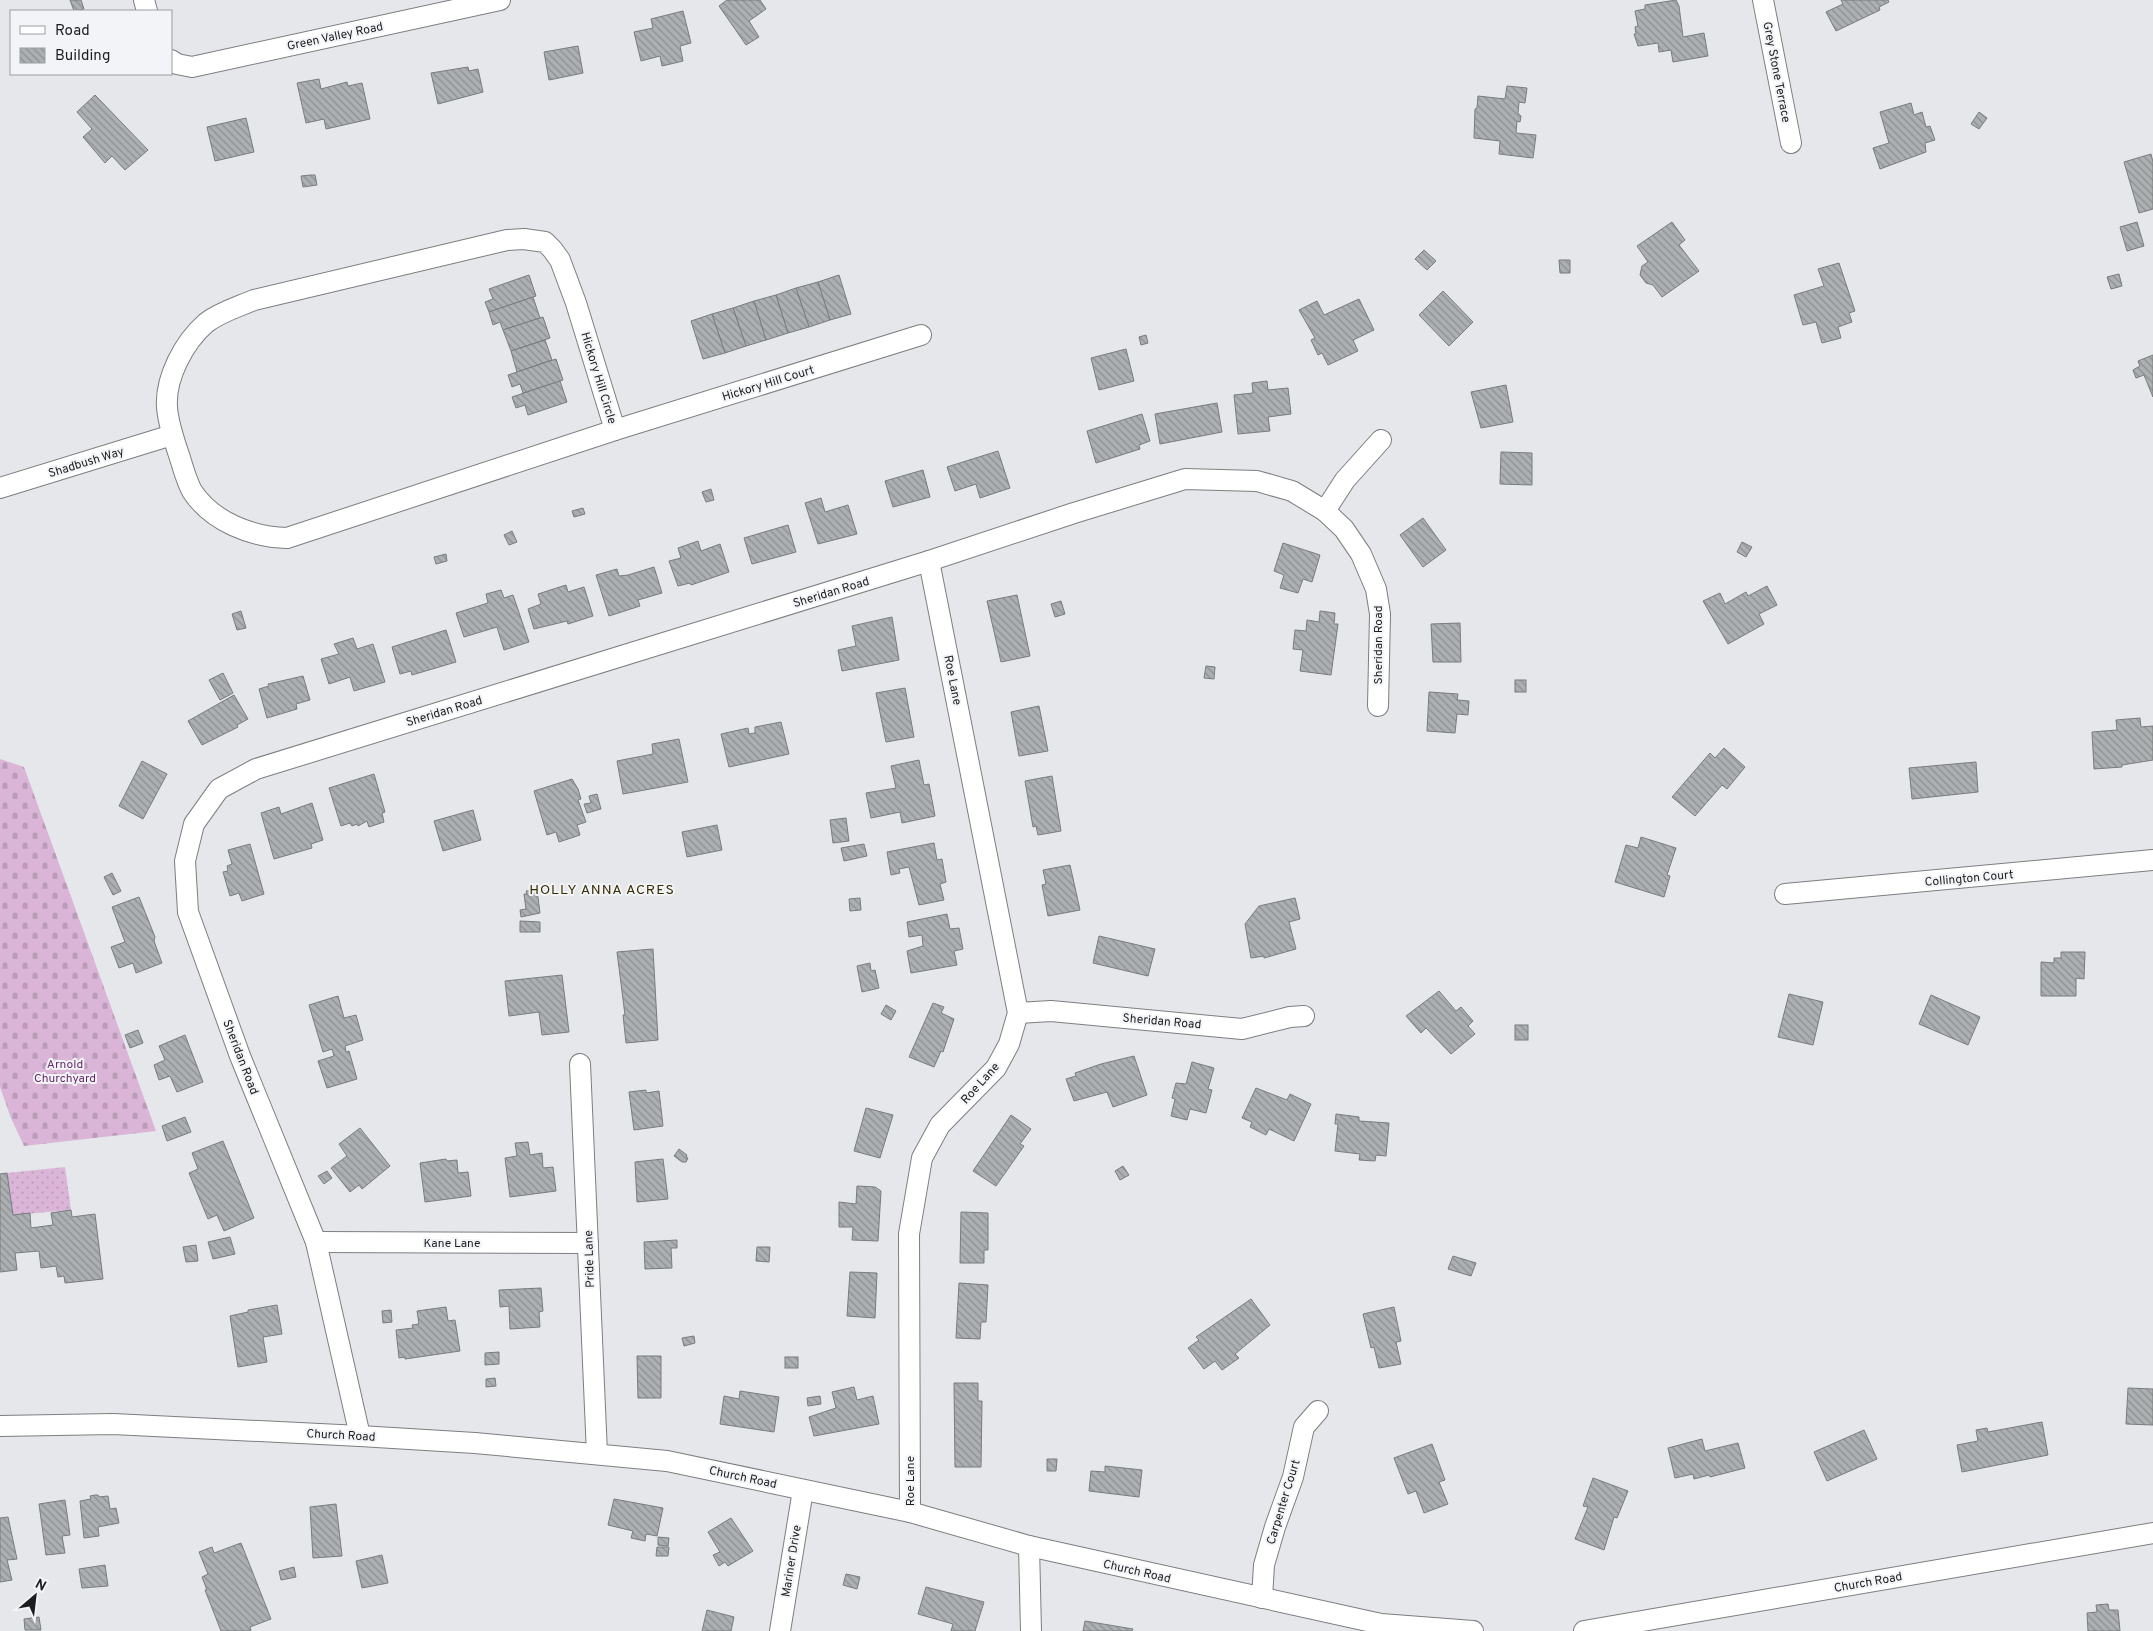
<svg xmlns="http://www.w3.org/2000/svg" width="2153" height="1631" viewBox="0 0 2153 1631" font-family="Overpass,sans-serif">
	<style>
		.green { fill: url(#green-dots) }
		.cemetery { fill: url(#cemetery-stones) }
		.building { fill: url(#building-back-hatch); stroke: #787c7d }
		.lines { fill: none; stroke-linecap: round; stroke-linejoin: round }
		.street-casing { stroke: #7c7e80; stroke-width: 22 }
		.street { stroke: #fff; stroke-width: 20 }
		.labels { text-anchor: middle; stroke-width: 4; stroke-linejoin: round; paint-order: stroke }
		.street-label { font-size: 12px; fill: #1c1d1e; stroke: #f2f4f7 }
		.park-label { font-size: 12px; fill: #692b68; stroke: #f2f4f7 }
		.neighbourhood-label { font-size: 14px; letter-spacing: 1px; fill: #382d01; stroke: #f2f4f7 }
	</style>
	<defs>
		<pattern id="green-dots" width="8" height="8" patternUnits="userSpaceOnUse" patternTransform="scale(1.25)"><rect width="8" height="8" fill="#dab5d7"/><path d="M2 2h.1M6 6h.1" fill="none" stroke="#ba9bb8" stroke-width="1.8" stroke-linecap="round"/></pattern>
		<pattern id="cemetery-stones" width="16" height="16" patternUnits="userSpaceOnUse" patternTransform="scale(1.25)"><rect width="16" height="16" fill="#dab5d7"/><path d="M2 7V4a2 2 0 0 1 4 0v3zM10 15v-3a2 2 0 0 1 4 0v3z" fill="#ba9bb8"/></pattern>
		<pattern id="building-back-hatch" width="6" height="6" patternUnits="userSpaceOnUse" patternTransform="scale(1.25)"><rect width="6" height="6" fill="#adb0b2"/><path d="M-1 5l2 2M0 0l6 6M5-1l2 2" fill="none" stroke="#8c8f90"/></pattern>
	</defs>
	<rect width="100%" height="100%" fill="#e5e7ea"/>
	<polygon class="green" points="65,1167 71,1210 13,1215 7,1173"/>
	<polygon class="cemetery" points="0,759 24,767 156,1131 24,1146 11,1118 0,1087"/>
	<g class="building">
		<polygon points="70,0 81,0 84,9 74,11"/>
		<polygon points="727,0 760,0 766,9 749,21 759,37 746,45 719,6"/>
		<polygon points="1676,0 1679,6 1683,37 1704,33 1708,56 1673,62 1671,50 1659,52 1658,43 1638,46 1634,34 1636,34 1635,27 1638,26 1635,11 1645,9 1645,5"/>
		<polygon points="1841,0 1888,0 1889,2 1879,7 1880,10 1836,31 1826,12 1843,4"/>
		<polygon points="683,11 691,43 680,46 683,61 662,66 660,56 641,61 634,32 653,28 651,19"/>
		<polygon points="578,46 583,73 549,80 544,52"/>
		<polygon points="468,67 469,71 478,69 483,92 438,104 431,73"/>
		<polygon points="319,79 321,89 347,82 348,86 362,83 370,119 326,129 324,119 306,123 297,83"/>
		<polygon points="1507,86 1527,88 1525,103 1519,102 1518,113 1521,116 1520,122 1517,121 1516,133 1536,135 1533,158 1499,154 1500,141 1474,138 1475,109 1477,108 1478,96 1505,99"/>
		<polygon points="95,95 148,150 125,170 112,156 105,163 83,137 92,129 77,112"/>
		<polygon points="1911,103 1914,115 1922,112 1926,127 1930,126 1935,140 1925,143 1926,152 1880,169 1873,148 1889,143 1880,112"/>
		<polygon points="1979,112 1987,118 1979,129 1971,124"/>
		<polygon points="246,118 254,152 215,161 207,127"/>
		<polygon points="2151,154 2153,162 2153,209 2139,213 2124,162"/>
		<polygon points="311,175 315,175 317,185 303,187 301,176"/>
		<polygon points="1672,222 1685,240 1679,245 1699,271 1662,297 1653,285 1646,283 1640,275 1642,266 1648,262 1637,246"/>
		<polygon points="2137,222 2144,246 2127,251 2120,227"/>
		<polygon points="1424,250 1436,261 1427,270 1415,259"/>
		<polygon points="1559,260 1570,260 1570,273 1560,273"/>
		<polygon points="1839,263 1855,311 1849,313 1852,322 1838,327 1841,338 1822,343 1816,322 1803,325 1794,295 1824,286 1818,269"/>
		<polygon points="2119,274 2122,286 2111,289 2107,277"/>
		<polygon points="529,275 536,296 489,312 485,302 493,299 489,289"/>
		<polygon points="839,275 851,314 830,320 818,282"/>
		<polygon points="818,282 830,320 809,327 796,288"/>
		<polygon points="796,288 809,327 788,333 776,295"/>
		<polygon points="1443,291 1473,322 1449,346 1419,315"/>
		<polygon points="776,295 788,333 766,340 754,301"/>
		<polygon points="533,297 540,318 503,330 500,322 493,325 489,312"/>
		<polygon points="1359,299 1374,330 1353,340 1358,351 1328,365 1322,353 1318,355 1311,340 1315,338 1299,310 1317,301 1324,315"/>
		<polygon points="754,301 766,340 746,346 733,308"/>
		<polygon points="733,308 746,346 725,353 712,314"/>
		<polygon points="712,314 725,353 703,359 691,321"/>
		<polygon points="543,317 550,338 511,351 503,330"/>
		<polygon points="1146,335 1148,343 1141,345 1139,337"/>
		<polygon points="545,340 552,360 517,372 511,351"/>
		<polygon points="1126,349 1134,381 1099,390 1091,358"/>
		<polygon points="2153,355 2153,397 2144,375 2136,378 2133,370 2140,366 2138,361"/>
		<polygon points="556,359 563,380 523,393 520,384 512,387 508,375"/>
		<polygon points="560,381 567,402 528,415 525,405 516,408 512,397"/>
		<polygon points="1267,381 1268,390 1288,388 1291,414 1268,417 1270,431 1238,434 1234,395 1253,393 1252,383"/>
		<polygon points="1506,385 1513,422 1481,428 1471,392"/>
		<polygon points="1217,403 1222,432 1160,444 1155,414"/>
		<polygon points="1142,414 1150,441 1139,445 1140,449 1096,463 1087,431"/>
		<polygon points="998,451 1010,488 980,498 976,484 955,491 947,467"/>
		<polygon points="1501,452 1532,453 1532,485 1500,484"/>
		<polygon points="923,470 930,497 893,507 885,481"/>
		<polygon points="711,489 714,500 706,502 702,492"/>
		<polygon points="821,498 825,512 848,505 857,534 818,544 805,503"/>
		<polygon points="583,508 585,514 574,517 572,511"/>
		<polygon points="1423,518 1446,550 1423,567 1400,535"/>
		<polygon points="788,525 796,552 752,564 744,538"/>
		<polygon points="512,531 517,542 509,545 504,535"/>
		<polygon points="698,541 701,551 720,544 729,572 691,585 690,583 678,586 669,561 681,558 678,548"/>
		<polygon points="1742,542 1752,547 1746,557 1737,552"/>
		<polygon points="1283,543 1320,555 1312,582 1303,579 1298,593 1280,588 1284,575 1274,571"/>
		<polygon points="446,554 447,561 436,564 434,557"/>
		<polygon points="654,567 662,593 638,600 640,606 609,616 596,575 617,569 619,576 628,575"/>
		<polygon points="566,585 568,592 584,587 593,616 568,624 567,621 534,629 528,609 541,604 538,594"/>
		<polygon points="1767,586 1777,605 1759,614 1764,624 1728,644 1703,601 1720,593 1725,604 1746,592 1748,596"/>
		<polygon points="501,590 504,598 513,595 529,642 504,650 497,627 464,637 456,613 488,603 486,594"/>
		<polygon points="1017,595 1030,656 1001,662 987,601"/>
		<polygon points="1061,601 1065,614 1055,617 1051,604"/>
		<polygon points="241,611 246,628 237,630 232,614"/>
		<polygon points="1320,611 1335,613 1334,624 1338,624 1331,675 1300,671 1303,650 1293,649 1295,630 1306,631 1307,620 1319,622"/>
		<polygon points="892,617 899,660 842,671 838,650 856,646 852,626"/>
		<polygon points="1460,623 1461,662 1433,662 1431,624"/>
		<polygon points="446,630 456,662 412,675 411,671 400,674 392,647"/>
		<polygon points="353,638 357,649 373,644 385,682 354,691 350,677 329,684 321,659 339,654 334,644"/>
		<polygon points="1206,666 1215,667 1214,679 1204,678"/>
		<polygon points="223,673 233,693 220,700 209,680"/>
		<polygon points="303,676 310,700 296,704 297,709 267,718 259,689 269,686 268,684"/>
		<rect x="1515" y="680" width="11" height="12"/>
		<polygon points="905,688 914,737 886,742 876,693"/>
		<polygon points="1429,692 1458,694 1457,700 1469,701 1468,715 1457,714 1455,733 1427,731"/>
		<polygon points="234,695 248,719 237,725 238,727 202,745 188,721"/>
		<polygon points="1039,706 1048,751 1019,756 1011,712"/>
		<polygon points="2140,718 2141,727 2153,726 2153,760 2122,765 2122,767 2094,769 2092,732 2117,730 2116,720"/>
		<polygon points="781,722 789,754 729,767 721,734 748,728 749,734 755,733 755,727"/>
		<polygon points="679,739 688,782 623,794 617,761 653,754 652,744"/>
		<polygon points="1724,748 1745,767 1727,789 1722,785 1695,816 1672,797 1710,753 1715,758"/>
		<polygon points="919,760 924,785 929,784 935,816 902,823 900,812 871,818 866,793 896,788 891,766"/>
		<polygon points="142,761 167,774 143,819 119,806"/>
		<polygon points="1976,762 1978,792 1912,799 1909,768"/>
		<polygon points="374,774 385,812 382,813 384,822 369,827 367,821 358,826 357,824 352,826 350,823 341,826 329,788"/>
		<polygon points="1052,776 1061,831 1038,835 1036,826 1033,827 1025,781"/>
		<polygon points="572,779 578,789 581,799 578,800 586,822 577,825 580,835 559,842 556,832 547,835 534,791"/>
		<polygon points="597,794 601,809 587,813 584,804 591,803 589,796"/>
		<polygon points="312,803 323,840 311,844 312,848 274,859 261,813 279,807 281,814"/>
		<polygon points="473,810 481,840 443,851 434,821"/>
		<polygon points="846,818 849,841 833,843 830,820"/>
		<polygon points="717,825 722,850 687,857 682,832"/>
		<polygon points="1641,837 1676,848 1667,875 1670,876 1664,897 1615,882 1626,845 1638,848"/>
		<polygon points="934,843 937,860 942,859 946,882 940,884 944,900 919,905 909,867 899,869 900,873 891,875 887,852"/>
		<polygon points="250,844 264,894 242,901 239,893 230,896 223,872 228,871 227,866 232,864 228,850"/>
		<polygon points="864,844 867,856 844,861 841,848"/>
		<polygon points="1070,865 1080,910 1048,916 1042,885 1046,884 1043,870"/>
		<polygon points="112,873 121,891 113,895 104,877"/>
		<polygon points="537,890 540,913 521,917 520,910 526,909 524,894 527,894 526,891"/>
		<polygon points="139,897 155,937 154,941 162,963 136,973 133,963 119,968 111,947 125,942 112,907"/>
		<polygon points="860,898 861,910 850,911 849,899"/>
		<polygon points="1295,898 1300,919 1289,922 1296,949 1264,958 1264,956 1251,958 1245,924 1259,906"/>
		<polygon points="947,914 950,929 959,928 963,949 954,951 957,965 911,973 907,951 923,946 922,935 909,937 907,922"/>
		<polygon points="520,921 540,922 540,932 520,932"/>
		<polygon points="1099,936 1155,949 1148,976 1093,963"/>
		<polygon points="653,949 658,1040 626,1043 623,1015 625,1015 617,952"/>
		<polygon points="2061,952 2085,952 2084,979 2076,978 2076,996 2041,996 2041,962 2054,963 2054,958 2061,958"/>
		<polygon points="870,963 871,971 875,970 879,988 862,992 857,966"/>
		<polygon points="562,975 569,1032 542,1035 539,1012 509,1016 505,981"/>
		<polygon points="1439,991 1456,1011 1461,1007 1473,1021 1468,1026 1475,1034 1451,1054 1426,1028 1421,1033 1406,1016"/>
		<polygon points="1789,994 1823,1002 1813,1045 1778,1037"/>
		<polygon points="1931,995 1980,1017 1968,1045 1919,1024"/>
		<polygon points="338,996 344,1018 356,1015 363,1040 345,1046 346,1052 349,1051 357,1079 327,1088 318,1061 334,1056 332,1049 323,1052 309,1005"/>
		<polygon points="933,1003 944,1007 941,1013 954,1019 943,1052 941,1051 934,1067 909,1057"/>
		<polygon points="886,1005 896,1011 891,1020 881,1014"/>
		<rect x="1515" y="1025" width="13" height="15"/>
		<polygon points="138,1030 143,1043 130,1048 125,1035"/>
		<polygon points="185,1035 203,1082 177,1092 170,1076 159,1080 154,1065 165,1060 159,1046"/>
		<polygon points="1134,1056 1147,1095 1113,1107 1107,1092 1074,1101 1066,1079 1076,1076 1075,1073 1101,1064"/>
		<polygon points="1192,1062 1214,1068 1208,1089 1212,1090 1206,1113 1190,1109 1187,1120 1171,1116 1175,1099 1172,1098 1176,1083 1186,1084"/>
		<polygon points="1256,1088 1287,1100 1290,1094 1311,1104 1294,1141 1269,1129 1266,1135 1250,1127 1252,1122 1242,1118"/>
		<polygon points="646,1090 646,1093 659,1091 663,1126 634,1130 629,1092"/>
		<polygon points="866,1108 893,1115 880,1158 854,1151"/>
		<polygon points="1336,1114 1359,1117 1359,1121 1389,1123 1386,1156 1376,1155 1375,1161 1359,1160 1360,1154 1335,1151 1338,1124 1335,1124"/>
		<polygon points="1011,1115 1031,1129 1020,1144 1024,1146 996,1186 973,1171"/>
		<polygon points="185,1117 191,1132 167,1141 162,1126"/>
		<polygon points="360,1128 390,1166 362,1189 359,1185 350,1192 331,1168 347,1156 339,1144"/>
		<polygon points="223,1141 254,1218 224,1231 217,1215 208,1219 189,1173 198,1169 192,1153"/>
		<polygon points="528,1142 530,1155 542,1153 543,1168 553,1167 556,1191 510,1197 505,1158 517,1156 515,1143"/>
		<polygon points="679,1149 687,1155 686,1157 688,1158 686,1162 682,1162 674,1156"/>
		<polygon points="446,1159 447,1161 457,1160 458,1173 468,1172 471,1196 425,1202 420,1163"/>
		<polygon points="663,1159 668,1199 637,1202 635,1162"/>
		<polygon points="1123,1166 1129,1175 1120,1180 1115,1171"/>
		<polygon points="327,1171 332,1178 324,1184 318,1176"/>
		<polygon points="7,1173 13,1215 30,1213 31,1228 53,1225 51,1213 71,1210 72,1217 95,1214 103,1279 65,1283 64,1276 58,1277 56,1266 41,1268 39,1251 15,1253 17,1270 0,1272 0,1174"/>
		<polygon points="857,1186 875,1187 881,1191 878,1241 852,1240 853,1227 839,1227 839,1202 856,1204"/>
		<polygon points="961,1212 988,1213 988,1250 984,1250 984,1263 960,1263"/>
		<polygon points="230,1237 235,1254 213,1259 208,1242"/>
		<polygon points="677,1240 677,1248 671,1248 672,1268 645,1269 644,1242"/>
		<polygon points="196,1245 198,1261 186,1262 183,1247"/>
		<polygon points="757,1247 770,1247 769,1262 756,1261"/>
		<polygon points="1453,1256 1476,1263 1471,1276 1448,1269"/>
		<polygon points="850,1272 877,1273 875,1318 847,1316"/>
		<polygon points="959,1283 988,1285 986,1322 981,1322 980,1339 956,1338"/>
		<polygon points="541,1288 543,1311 539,1312 540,1327 510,1329 509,1306 500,1307 499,1290"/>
		<polygon points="1251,1299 1270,1325 1235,1354 1239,1358 1222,1370 1215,1361 1204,1369 1188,1348 1199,1340 1196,1337"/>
		<polygon points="277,1305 282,1334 263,1337 267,1362 238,1367 230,1316 248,1312 248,1310"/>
		<polygon points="446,1307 448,1321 455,1320 460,1351 405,1359 405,1357 399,1358 396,1330 413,1328 412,1325 419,1324 417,1311"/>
		<polygon points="1394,1307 1401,1341 1396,1342 1401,1364 1379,1368 1374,1347 1371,1348 1363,1314"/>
		<polygon points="391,1310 392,1322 383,1323 382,1311"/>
		<polygon points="694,1336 695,1343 684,1346 682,1338"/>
		<polygon points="499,1352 499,1364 485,1365 485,1353"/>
		<polygon points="637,1356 661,1356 661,1398 638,1398"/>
		<rect x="785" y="1357" width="13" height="11"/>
		<polygon points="495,1378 496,1386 486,1387 486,1379"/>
		<polygon points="954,1383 978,1383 978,1401 982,1401 981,1467 955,1467"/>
		<polygon points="854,1387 857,1400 873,1396 879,1424 814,1436 809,1417 836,1408 832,1392"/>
		<polygon points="2128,1388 2153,1389 2153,1425 2126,1424"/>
		<polygon points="740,1391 779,1397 774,1432 720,1424 724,1396 739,1399"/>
		<polygon points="820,1396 821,1404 808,1406 807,1398"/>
		<polygon points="2042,1422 2048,1455 1962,1472 1957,1445 1978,1441 1976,1430 1987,1428 1988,1432"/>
		<polygon points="1864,1430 1877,1459 1827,1481 1814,1452"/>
		<polygon points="1702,1439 1705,1451 1738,1443 1745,1468 1710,1477 1709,1475 1694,1479 1693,1474 1675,1478 1668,1448"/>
		<polygon points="1432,1444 1445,1480 1439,1482 1448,1504 1424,1513 1416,1491 1408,1494 1394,1458"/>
		<polygon points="1047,1459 1057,1459 1056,1471 1047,1471"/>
		<polygon points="1105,1466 1142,1470 1139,1497 1089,1491 1091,1471 1105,1472"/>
		<polygon points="1593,1478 1628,1491 1617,1518 1614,1517 1604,1550 1575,1539 1588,1507 1583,1506"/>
		<polygon points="95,1495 98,1495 99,1497 108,1496 110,1509 116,1508 119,1523 98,1527 99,1536 84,1538 80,1501 91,1499 90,1496"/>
		<polygon points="614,1499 663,1508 657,1536 646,1534 645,1541 631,1538 633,1531 608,1525"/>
		<polygon points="65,1500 70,1535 62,1536 65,1553 46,1555 39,1504"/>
		<polygon points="336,1504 342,1556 313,1558 310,1507"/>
		<polygon points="8,1517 17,1559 7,1560 12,1580 0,1582 0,1518"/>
		<polygon points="731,1518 753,1551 728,1566 725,1562 719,1566 713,1555 720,1552 708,1532"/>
		<polygon points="658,1537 669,1538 668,1546 658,1545"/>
		<polygon points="241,1543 271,1619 250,1627 251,1631 221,1631 205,1590 207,1590 202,1577 208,1574 199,1552 212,1547 214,1553"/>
		<polygon points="657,1547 669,1547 668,1556 656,1556"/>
		<polygon points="382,1555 388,1583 362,1588 356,1561"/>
		<polygon points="105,1565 108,1586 82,1588 79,1569"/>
		<polygon points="294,1567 296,1577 281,1580 279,1571"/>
		<polygon points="846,1574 860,1577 857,1589 843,1585"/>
		<polygon points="926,1587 984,1602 975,1631 951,1631 953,1624 918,1614"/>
		<polygon points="2108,1604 2109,1610 2118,1610 2120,1631 2088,1631 2087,1613 2097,1612 2096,1605"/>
		<polygon points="707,1610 734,1617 731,1631 702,1631"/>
		<polygon points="39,1617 41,1630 25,1630 24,1619"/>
		<polygon points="1085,1621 1133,1629 1132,1631 1083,1631"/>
	</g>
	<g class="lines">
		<defs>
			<g id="street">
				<polyline points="144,0 147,11"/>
				<polyline points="1763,0 1791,143"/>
				<polyline points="171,60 177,64 192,67 500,0"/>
				<path d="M524,239L545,242L552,249L560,260L576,303L615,430L287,538C252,537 212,522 192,491C186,480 183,467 179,455C174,440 168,423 167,407C165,378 184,342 206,323C220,312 238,307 254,300L507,240Z"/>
				<polyline points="615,430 921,335"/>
				<polyline points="0,488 172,435"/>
				<polyline points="1325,511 1345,480 1381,440"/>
				<polyline points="1785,894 2153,860"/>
				<polyline points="1018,1013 1051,1011 1242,1029 1290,1017 1304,1016"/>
				<polyline points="580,1064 597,1454"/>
				<polyline points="316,1242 588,1243"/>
				<polyline points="0,1426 113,1424 360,1436 475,1443 667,1461 910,1512 1029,1546 1381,1624 1473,1631"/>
				<polyline points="360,1436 316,1242 240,1056 188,912 185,861 194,824 219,789 256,769 929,561 1074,513 1185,479 1257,481 1292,491 1325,511 1344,529 1361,554 1376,589 1380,614 1378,706"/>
				<polyline points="910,1512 909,1234 922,1158 940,1125 996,1068 1009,1044 1018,1013 929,561"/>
				<polyline points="1029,1546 1031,1631"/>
				<polyline points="1262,1598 1264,1565 1275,1527 1293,1477 1304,1427 1318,1411"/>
				<polyline points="780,1631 803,1490"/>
				<polyline points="1584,1631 2153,1533"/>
			</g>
		</defs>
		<use href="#street" class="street-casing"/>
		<use href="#street" class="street"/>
	</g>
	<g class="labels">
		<g class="street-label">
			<text transform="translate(335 36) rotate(-12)" y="4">Green Valley Road</text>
			<text transform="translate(1777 72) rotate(79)" y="4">Grey Stone Terrace</text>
			<text transform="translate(599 378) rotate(73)" y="4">Hickory Hill Circle</text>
			<text transform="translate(768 383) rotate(-17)" y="4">Hickory Hill Court</text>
			<text transform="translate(86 462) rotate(-17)" y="4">Shadbush Way</text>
			<text transform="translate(831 592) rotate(-17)" y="4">Sheridan Road</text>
			<text transform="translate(1378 645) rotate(-90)" y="4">Sheridan Road</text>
			<text transform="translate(953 680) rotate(79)" y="4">Roe Lane</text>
			<text transform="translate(444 711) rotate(-17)" y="4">Sheridan Road</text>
			<text transform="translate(1969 878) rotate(-5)" y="4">Collington Court</text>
			<text transform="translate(1162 1021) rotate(5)" y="4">Sheridan Road</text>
			<text transform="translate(241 1057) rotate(69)" y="4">Sheridan Road</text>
			<text transform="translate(980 1083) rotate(-48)" y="4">Roe Lane</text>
			<text x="452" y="1247">Kane Lane</text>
			<text transform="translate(589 1259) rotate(-92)" y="4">Pride Lane</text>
			<text transform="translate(341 1435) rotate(3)" y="4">Church Road</text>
			<text transform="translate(743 1477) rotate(12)" y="4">Church Road</text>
			<text transform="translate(910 1481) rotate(-90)" y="4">Roe Lane</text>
			<text transform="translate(1283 1502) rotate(-73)" y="4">Carpenter Court</text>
			<text transform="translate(791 1561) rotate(-81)" y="4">Mariner Drive</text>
			<text transform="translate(1137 1571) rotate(13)" y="4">Church Road</text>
			<text transform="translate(1868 1582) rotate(-10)" y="4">Church Road</text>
		</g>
		<g class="park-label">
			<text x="65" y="1068">Arnold<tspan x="65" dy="14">Churchyard</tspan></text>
		</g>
		<g class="neighbourhood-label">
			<text x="602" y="894">HOLLY ANNA ACRES</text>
		</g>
	</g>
	<rect x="10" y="10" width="162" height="65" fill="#f2f4f7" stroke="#9c9ea0"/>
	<rect x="20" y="26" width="25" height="8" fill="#ffffff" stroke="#9c9ea0"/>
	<text x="55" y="35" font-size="15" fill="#1c1d1e">Road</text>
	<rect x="20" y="48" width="25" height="15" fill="url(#building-back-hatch)" stroke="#9c9ea0"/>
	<text x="55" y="60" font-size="15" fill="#1c1d1e">Building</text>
	<g transform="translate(35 1596) rotate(28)" stroke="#f2f4f7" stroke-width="4" paint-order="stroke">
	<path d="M0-4L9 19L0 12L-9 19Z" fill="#1c1d1e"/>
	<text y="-8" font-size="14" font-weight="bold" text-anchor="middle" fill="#1c1d1e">N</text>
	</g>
</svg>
